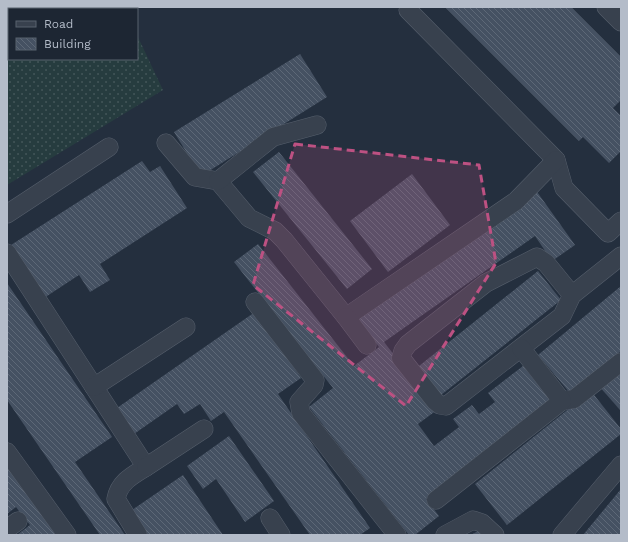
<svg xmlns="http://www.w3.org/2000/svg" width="628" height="542" viewBox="0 0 628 542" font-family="'Work Sans',sans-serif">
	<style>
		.grass { fill: url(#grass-dots) }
		.building { fill: url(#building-back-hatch) }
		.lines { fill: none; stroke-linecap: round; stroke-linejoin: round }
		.minor-casing { stroke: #565f6c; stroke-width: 19 }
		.minor { stroke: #38414e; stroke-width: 18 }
		.marked { fill: #bd5182; fill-opacity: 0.2; stroke: #bd5182; stroke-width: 3; stroke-dasharray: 8 5; stroke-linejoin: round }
	</style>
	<defs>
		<pattern id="grass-dots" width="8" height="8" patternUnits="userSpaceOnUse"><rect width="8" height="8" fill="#263c3f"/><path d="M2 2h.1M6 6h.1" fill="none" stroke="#435659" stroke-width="1.8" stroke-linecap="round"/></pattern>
		<pattern id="building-back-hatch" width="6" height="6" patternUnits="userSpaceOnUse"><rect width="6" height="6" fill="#455162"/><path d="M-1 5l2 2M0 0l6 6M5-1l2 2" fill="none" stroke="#5d6877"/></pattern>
	</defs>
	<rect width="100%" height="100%" fill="#242f3e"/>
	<polygon class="grass" points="7,7 124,7 125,9 9,9 9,59 137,59 137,35 163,90 7,185"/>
	<g class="building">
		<polygon points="445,7 571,7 621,57 621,100 613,108 621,116 621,151 609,163 583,137 579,141"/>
		<polygon points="300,54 327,97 201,176 174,132"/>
		<polygon points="279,152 372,269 347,289 253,172"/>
		<polygon points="142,161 150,172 160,166 187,208 100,264 110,280 90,292 79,275 44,298 11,245"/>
		<polygon points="412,174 450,225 388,272 350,221"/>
		<polygon points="535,189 575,245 552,261 535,236 384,342 437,410 418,424 434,446 459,427 453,419 472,405 479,414 495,402 488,393 523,366 551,401 426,499 439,516 415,535 409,535 309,407 333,388 234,262 258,244 354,366 379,347 356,315"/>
		<polygon points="538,271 561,300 441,395 419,366"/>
		<polygon points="7,283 112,437 75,462 125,535 100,535 7,400"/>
		<polygon points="621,286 621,351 570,393 538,355"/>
		<polygon points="255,312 301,378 278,394 370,528 360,535 310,535 224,412 211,421 200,404 184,414 177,404 134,434 117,408"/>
		<polygon points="621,365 621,411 598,385"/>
		<polygon points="591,391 621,429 621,434 507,525 475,484"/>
		<polygon points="229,436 274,501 245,522 216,479 203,489 187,466"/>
		<polygon points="7,460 58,535 17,535 30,525 16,507 7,514"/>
		<polygon points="183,475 223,535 148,535 132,510"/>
		<polygon points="621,489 621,535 583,535"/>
		<polygon points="478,531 481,535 471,535"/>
	</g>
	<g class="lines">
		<defs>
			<g id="minor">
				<polyline points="606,7 621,22"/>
				<polyline points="408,10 556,160 564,188 608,233 621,221"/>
				<polyline points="166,143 195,177 218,181 249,218 275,231 284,240 346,317 516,201 556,160"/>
				<polyline points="218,181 273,137 317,125"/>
				<polyline points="7,214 109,147"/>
				<path d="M7,253L146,467C133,475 119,482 116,499L138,535"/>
				<polyline points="572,295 546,263 537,257 486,283 408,344 403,351 401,358 435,401 440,405 446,406 562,316 572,295 621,256"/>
				<polyline points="255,302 315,380 314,385 299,402 301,413 397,535"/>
				<polyline points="346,317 367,345"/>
				<polyline points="94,387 186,327"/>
				<polyline points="562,401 574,399 621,362"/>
				<polyline points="7,452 67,535"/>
				<polyline points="146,467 204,429"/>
				<polyline points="436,500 562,401 521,348"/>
				<polyline points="270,518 281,535"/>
				<polyline points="7,529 18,521"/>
				<polyline points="445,535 473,520 482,523 495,535"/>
				<polyline points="562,535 621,465"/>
			</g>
		</defs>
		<use href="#minor" class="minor-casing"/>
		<use href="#minor" class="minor"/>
	</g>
	<path class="marked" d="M295,144L479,165L496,263L406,406L253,285Z"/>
	<rect width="628" height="542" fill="none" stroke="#b4bcc9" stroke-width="16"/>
	<rect x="8" y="8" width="130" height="52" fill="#1d2633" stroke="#59626f"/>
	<rect x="16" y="21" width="20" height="6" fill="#38414e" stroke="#59626f"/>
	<text x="44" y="28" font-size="12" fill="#b4bcc9">Road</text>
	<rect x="16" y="38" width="20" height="12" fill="url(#building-back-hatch)" stroke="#59626f"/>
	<text x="44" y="48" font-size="12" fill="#b4bcc9">Building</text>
</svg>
